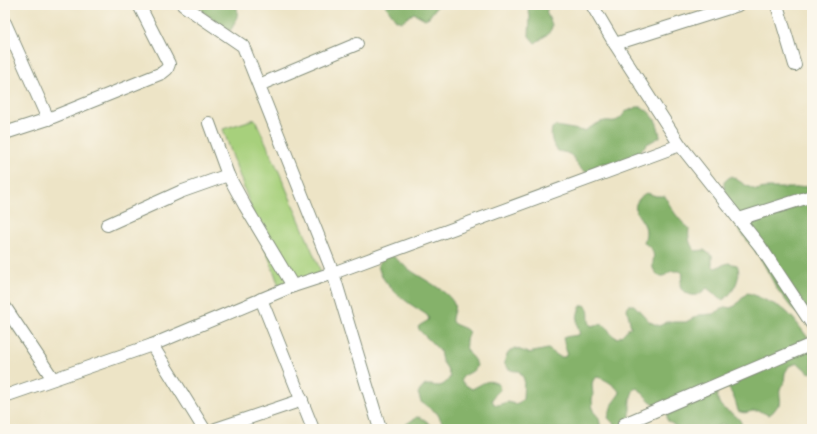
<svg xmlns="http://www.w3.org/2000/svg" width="817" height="434" viewBox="0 0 817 434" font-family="Sriracha,sans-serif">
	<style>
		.green { fill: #a7d07b; stroke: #638658 }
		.forest { fill: #85b26b; stroke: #527850 }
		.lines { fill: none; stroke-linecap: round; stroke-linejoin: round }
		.minor-casing { stroke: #86907d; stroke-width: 14 }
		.minor { stroke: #fff; stroke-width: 12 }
	</style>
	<rect width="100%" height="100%" fill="#fbf7ec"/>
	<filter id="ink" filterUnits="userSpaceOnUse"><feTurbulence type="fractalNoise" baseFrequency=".025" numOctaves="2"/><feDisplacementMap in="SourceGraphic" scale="8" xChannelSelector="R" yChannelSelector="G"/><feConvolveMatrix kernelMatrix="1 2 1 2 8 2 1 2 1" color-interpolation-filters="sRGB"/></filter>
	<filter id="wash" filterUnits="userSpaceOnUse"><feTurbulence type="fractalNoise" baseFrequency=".012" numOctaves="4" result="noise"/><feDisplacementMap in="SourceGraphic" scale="16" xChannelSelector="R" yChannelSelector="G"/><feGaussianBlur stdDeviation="0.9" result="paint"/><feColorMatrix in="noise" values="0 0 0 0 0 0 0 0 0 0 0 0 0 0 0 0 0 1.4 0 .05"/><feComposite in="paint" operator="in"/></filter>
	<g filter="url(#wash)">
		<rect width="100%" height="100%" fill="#ede4c6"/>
		<polygon class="green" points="255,119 280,174 321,272 280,289 223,129"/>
		<g class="forest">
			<path d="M200,5H236C240,14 235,24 230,31L204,13Z"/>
			<polygon points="385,5 438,5 429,17 425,19 414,13 401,22 396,20"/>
			<path d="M527,5H554C538,10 553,19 552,27C550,34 541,39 535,43L529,36L530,16Z"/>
			<path d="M637,107H642C654,115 658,122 660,137L647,144L631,160L613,164L604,163L599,164L592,171L587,172C574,168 578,157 567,153C565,152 561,152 558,151C552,144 550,137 552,128L556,126L584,131C591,128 597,122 605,121C608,120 612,122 615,121C619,120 623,116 625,112Z"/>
			<polygon points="731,176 747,186 756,190 765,188 795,188 812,185 812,322 794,311 777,289 760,257 737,227 724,192 724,182"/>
			<path d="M647,193L656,196H665C670,207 679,221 689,228C688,237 689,244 695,251L704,250L712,256V265L715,268L728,263L737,265C743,276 732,296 722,300L707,288C697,297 692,298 681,289L680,284L683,274L680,271H671L664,276H659C657,274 654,271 653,268C652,261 656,255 651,249C649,246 646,245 644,242C645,239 646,235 646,232C646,218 627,212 640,198C643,195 643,194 647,193Z"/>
			<path d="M393,256C399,261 404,266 410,270C421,278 450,292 454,304C456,310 451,315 452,322C457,327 464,326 469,332C468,335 466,338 466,341C464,350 474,358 477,365C474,372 469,373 463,376L461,380L464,384L472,389C483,384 488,377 499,385L500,390L494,396L492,400L494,404L498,405L507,402L515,404L520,402L523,399L524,379L519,371C516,371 512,371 509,369C500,364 507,351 515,348L528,353L548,349L560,357H565L567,353L563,338C569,335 574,337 580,334C576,326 576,314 581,306L585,305C592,312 586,318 591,326C613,320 604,334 618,338C624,335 626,329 631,327L627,309L629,305H634L650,322L659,326L667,322H686L699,315L713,314L726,307L730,308L735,306L747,293C754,294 760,298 767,301C770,303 775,304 778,306C794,314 800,330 812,342V373L808,372L798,363L789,366L785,373L784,383C776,390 782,397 780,405L779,404L773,412L769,415C765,414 760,410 755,411C748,411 746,415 738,411C736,402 732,390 725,385L716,387C717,393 717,401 721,406C728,414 740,414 742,426L738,429H733L726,425H721L712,429H679L667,420V410C652,404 649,401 639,389L635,388C629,396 630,407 630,417L620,426L615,425L608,418L612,404L620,393C616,386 606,379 597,377L593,380L592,385L593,395L592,400L593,411L599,418L601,429H446L437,413L421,402L418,393L425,385C437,384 441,391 450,377L447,368L442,361L440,351L420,331L418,327C422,323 426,323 429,319L427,315C410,304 380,286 378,264L384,257Z"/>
			<path d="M417,417C425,418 429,423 433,429H403L405,425Z"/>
		</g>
	</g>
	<g filter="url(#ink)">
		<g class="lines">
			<defs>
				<g id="minor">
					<polyline points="183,5 243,46 333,273 380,429"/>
					<polyline points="592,5 615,44 680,145 760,246 812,324"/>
					<polyline points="777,5 795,65"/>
					<polyline points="5,23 48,119"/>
					<polyline points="615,44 738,5"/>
					<polyline points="259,85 357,44"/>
					<polyline points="209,123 228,175 245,206 293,286"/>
					<polyline points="5,133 48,119 162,73 167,69 169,64 139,5"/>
					<polyline points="739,219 812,196"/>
					<polyline points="107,225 180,192 228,175"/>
					<polyline points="261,299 313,429"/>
					<polyline points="5,307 53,379"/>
					<polyline points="152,345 204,429"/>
					<polyline points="5,396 152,345 293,286 333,273 680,145"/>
					<polyline points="624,424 812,344"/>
					<polyline points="216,429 302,400"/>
				</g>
			</defs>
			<use href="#minor" class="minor-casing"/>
			<use href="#minor" class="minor"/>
		</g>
	</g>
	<rect width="817" height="434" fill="none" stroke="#fbf7ec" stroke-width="20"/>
</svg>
